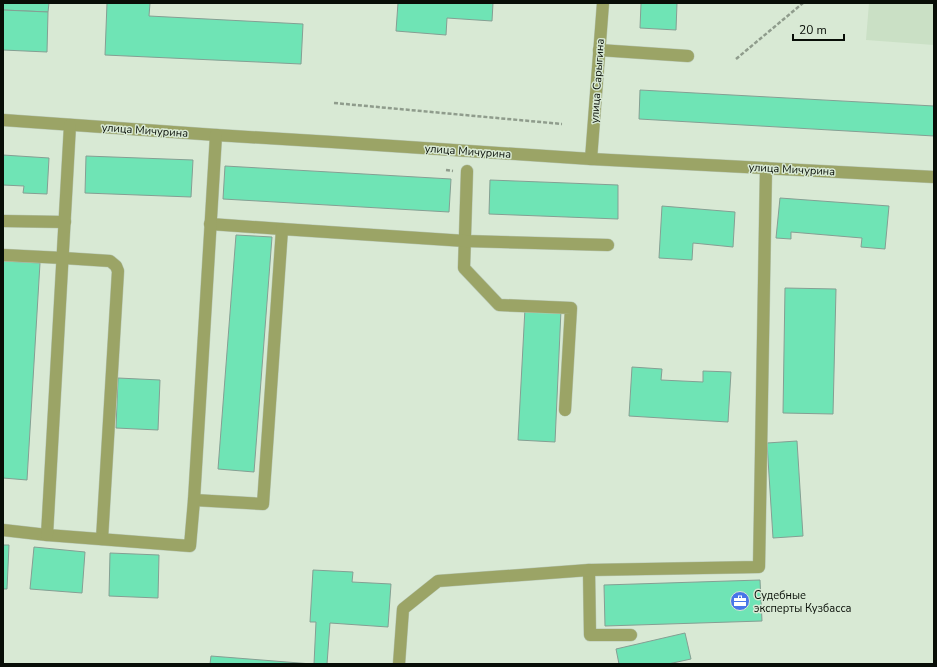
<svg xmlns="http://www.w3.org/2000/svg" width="937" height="667" viewBox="0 0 937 667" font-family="'Nunito Sans',sans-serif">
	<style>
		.built { fill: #cae0c5 }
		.building { fill: #6fe4b5; stroke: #859f93 }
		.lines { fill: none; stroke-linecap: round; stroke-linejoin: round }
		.minor-casing { stroke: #b7c6b3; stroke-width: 13 }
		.path { stroke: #8f9c8c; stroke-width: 2.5; stroke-dasharray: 4 2; stroke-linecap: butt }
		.minor { stroke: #9ba466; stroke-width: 12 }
		.labels { text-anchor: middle; stroke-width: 3; stroke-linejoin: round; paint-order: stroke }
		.street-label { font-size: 11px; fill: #080e07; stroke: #d8e9d4 }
		.poi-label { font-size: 11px; fill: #080e07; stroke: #d8e9d4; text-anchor: start }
	</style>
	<rect width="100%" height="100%" fill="#d8e9d4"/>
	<polygon class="built" points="869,3 934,3 934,45 866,40"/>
	<g class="building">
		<polygon points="3,3 49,3 48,12 3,10"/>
		<polygon points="107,3 150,3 149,16 303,24 301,64 105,55"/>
		<polygon points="398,3 493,3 492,21 447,18 446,35 396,31"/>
		<polygon points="641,3 677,3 676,30 640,28"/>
		<polygon points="3,10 48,12 47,52 3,50"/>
		<polygon points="640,90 934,106 934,136 639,119"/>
		<polygon points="3,155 49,158 47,194 23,193 24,186 3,185"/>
		<polygon points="86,156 193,160 191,197 85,193"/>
		<polygon points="225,166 451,179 449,212 223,199"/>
		<polygon points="490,180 618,185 618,219 489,214"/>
		<polygon points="780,198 889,206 885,249 861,247 862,238 791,232 791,239 776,238"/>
		<polygon points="662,206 735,212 733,247 693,243 692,260 659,258"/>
		<polygon points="236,235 272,237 254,472 218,469"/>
		<polygon points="3,261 40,263 27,480 3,478"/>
		<polygon points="785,288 836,289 833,414 783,413"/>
		<polygon points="525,308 561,310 555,442 518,440"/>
		<polygon points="632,367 662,369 661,380 703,382 703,371 731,372 728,422 629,416"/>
		<polygon points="118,378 160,380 158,430 116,428"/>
		<polygon points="797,441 803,536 773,538 767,443"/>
		<polygon points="3,545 9,545 7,589 3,589"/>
		<polygon points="34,547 85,552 82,593 30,589"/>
		<polygon points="110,553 159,555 158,598 109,596"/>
		<polygon points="313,570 353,572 352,582 391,584 388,627 330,623 327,664 314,664 316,622 310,622"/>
		<polygon points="760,580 762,621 605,626 604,585"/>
		<polygon points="685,633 691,659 668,664 619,664 616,649"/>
		<polygon points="211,656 312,664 210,664"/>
	</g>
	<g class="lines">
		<defs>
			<g id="minor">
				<polyline points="599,50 688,56"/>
				<polyline points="3,120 216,135 332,142 591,159 934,177"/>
				<polyline points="591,159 603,3"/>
				<polyline points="467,171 464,268 499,305 571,308 565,410"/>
				<polyline points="3,221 65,222"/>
				<polyline points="210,224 282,229"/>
				<polyline points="3,255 63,258 110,261 116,266 118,271 102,539"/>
				<polyline points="194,500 263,504 282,229 465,241 608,245"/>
				<polyline points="3,530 47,535 190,546 194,500 216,135"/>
				<polyline points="47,535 70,125"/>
				<polyline points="589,570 590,635 631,635"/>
				<polyline points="399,664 403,609 438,581 589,570 759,567 766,168"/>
			</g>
		</defs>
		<use href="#minor" class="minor-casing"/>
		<g class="path">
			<polyline points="736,59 803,3"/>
			<polyline points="334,103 562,124"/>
			<polyline points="446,170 453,171"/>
		</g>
		<use href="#minor" class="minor"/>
	</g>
	<defs>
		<symbol id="office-disc" viewBox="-11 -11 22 22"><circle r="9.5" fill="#4976e8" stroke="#d8e9d4"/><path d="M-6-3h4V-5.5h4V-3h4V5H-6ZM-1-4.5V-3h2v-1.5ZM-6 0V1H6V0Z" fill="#fff"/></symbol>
	</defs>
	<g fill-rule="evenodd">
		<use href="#office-disc" x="729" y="590" width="22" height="22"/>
	</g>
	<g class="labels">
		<g class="street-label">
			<text transform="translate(597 81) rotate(-86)" y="4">улица Сарыгина</text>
			<text transform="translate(145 130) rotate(4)" y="4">улица Мичурина</text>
			<text transform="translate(468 151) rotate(4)" y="4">улица Мичурина</text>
			<text transform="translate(792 169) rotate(3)" y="4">улица Мичурина</text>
		</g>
		<g class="poi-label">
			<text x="754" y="599">Судебные<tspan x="754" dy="13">эксперты Кузбасса</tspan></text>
		</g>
	</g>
	<rect width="937" height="667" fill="none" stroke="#080e07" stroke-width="8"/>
	<path d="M793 34v6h51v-6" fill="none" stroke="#080e07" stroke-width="2"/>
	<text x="799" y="34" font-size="12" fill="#080e07" stroke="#d8e9d4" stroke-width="3" paint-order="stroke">20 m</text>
</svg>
